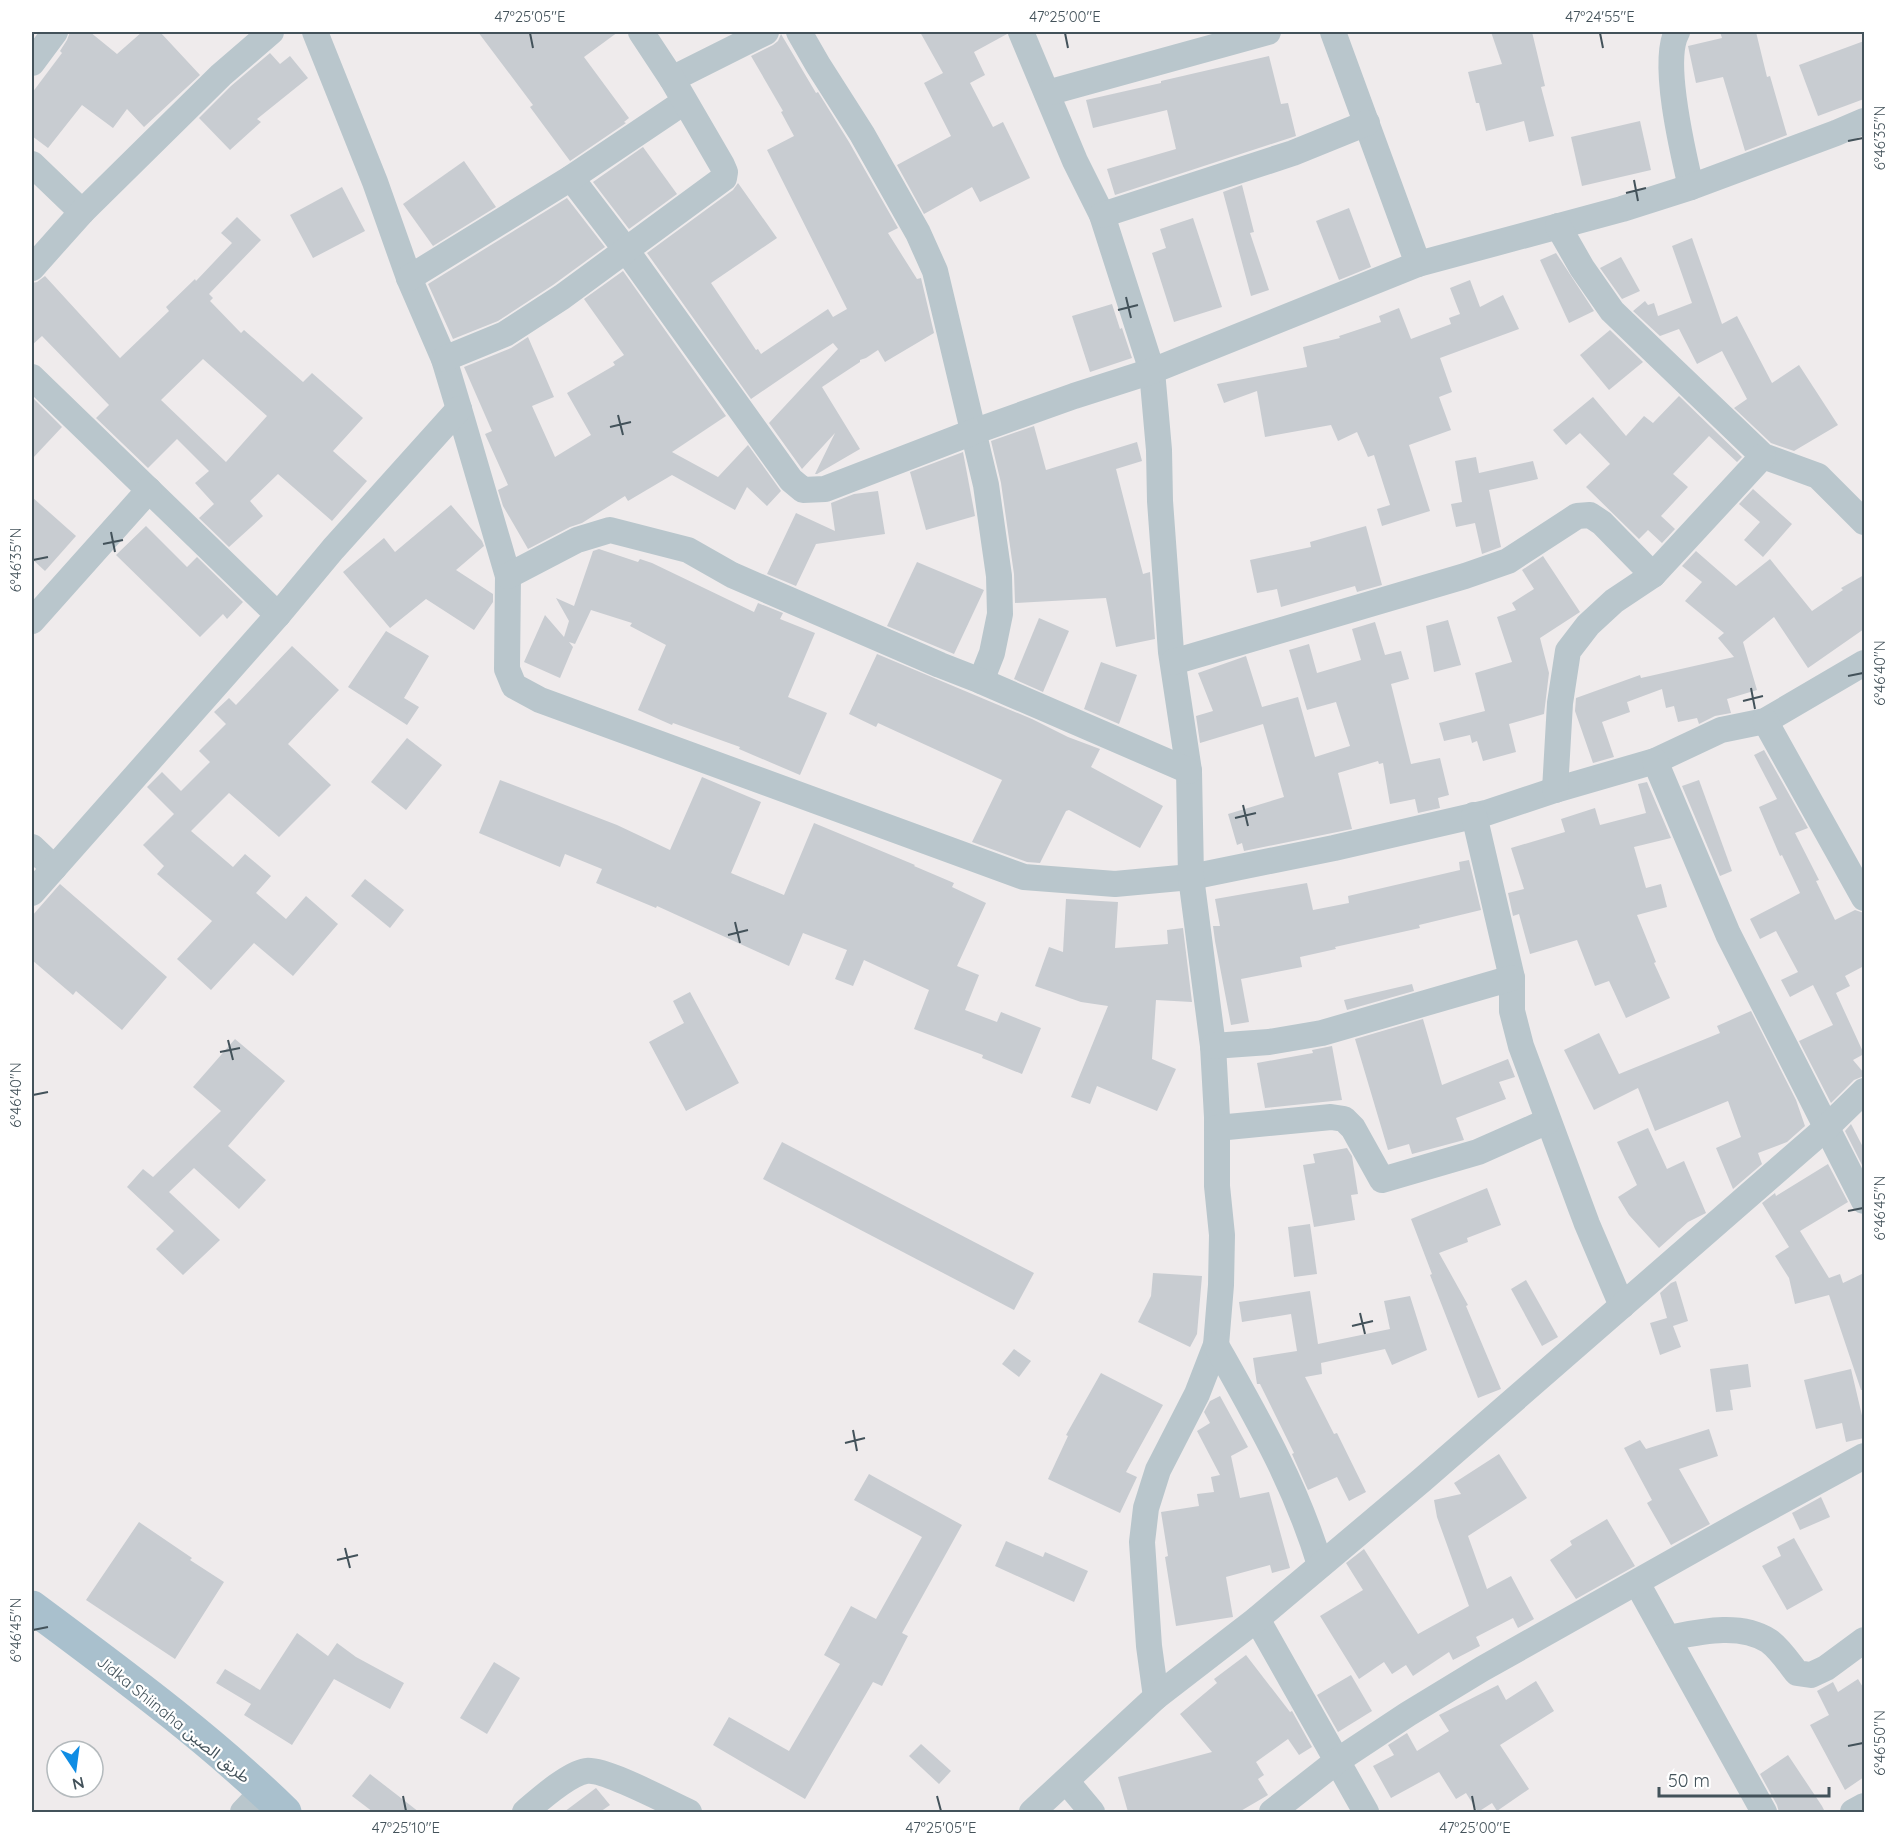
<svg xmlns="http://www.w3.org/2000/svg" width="1896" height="1844" viewBox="0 0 1896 1844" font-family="Quicksand,'Noto Sans Arabic',sans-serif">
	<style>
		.building { fill: #c8ccd1; fill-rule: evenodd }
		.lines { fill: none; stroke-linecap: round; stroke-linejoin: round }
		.minor { stroke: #b9c6cc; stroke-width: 26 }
		.primary { stroke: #a9c0cd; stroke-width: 33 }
		.ticks { fill: none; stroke: #43525a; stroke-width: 2 }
		.labels { text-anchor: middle; stroke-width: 4.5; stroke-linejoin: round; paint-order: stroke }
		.street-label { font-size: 16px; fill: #43525a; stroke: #fff }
		.neatline { fill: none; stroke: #43525a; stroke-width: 2 }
		.ticks-label { font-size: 15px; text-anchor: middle; fill: #43525a }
	</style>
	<rect width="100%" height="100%" fill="#efebec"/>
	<g class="building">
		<polygon points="70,32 90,32 117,54 142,32 160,32 200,75 144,127 127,109 113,128 82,105 48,148 32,136 32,93 62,53 60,51 67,40"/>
		<polygon points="478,32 618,32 584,57 629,118 624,122 626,123 570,161 530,107 533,105"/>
		<polygon points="920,32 1006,32 1007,34 974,52 985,75 970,83 993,127 1003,122 1030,178 980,202 972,187 924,214 897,165 951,136 924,83 943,73"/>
		<polygon points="1491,32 1532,32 1545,86 1541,87 1554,136 1529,142 1524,121 1486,131 1479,103 1476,103 1468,72 1502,64"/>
		<polygon points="1720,32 1756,32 1767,77 1770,76 1787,135 1745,151 1723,77 1696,83 1688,46 1722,38"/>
		<polygon points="781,34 816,93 818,92 849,142 898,228 888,233 917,279 921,278 934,333 885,362 878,350 866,358 860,360 860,362 822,387 860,449 817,474 815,474 835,433 802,469 769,423 838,349 833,343 751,399 647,253 733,190 738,183 777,238 711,283 756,350 758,349 761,354 828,309 833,317 847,309 767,150 794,136 781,112 783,111 751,56 773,45 778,41"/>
		<polygon points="1864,41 1864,99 1818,116 1799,65"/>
		<polygon points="270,53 280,64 290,56 308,78 257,119 261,122 230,150 199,118 231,86"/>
		<polygon points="1269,56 1281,104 1288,103 1296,136 1115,195 1107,169 1176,149 1167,110 1093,128 1086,100 1161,83 1161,81"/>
		<polygon points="1640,121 1651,170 1582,186 1571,137"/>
		<polygon points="643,147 677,194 629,229 593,182"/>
		<polygon points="464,161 496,207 433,246 403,204"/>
		<polygon points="1242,185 1254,232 1250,233 1269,290 1251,296 1223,192"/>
		<polygon points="342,187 365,231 313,258 290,215"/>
		<polygon points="567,198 605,247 553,285 498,321 453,339 428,284"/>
		<polygon points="1349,208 1371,267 1339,280 1316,221"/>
		<path d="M237,217L261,240L209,294L213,298L210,301L241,333L244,330L303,382L312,373L363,418L333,451L367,481L332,521L278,474L250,501L263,516L229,547L199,518L214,504L195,483L209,471L177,439L148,468L96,418L109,405L42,336L32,345V283L37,282L45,276L120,358L169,311L166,307L195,279L196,281L232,243L221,233ZM203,359L267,416L226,462L161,400Z"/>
		<polygon points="1193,218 1222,307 1174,322 1152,253 1166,248 1160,229"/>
		<polygon points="1692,238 1722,324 1737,316 1772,383 1799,365 1838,425 1794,451 1771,443 1734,408 1747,399 1722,351 1697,364 1679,329 1660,336 1633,311 1645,301 1648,305 1654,303 1658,316 1692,303 1672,246"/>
		<polygon points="1556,253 1594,311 1569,323 1540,260"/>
		<polygon points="1621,257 1640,291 1622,299 1600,268"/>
		<polygon points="623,271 726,416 672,452 718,477 748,445 781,491 767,506 747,487 735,510 672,475 628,501 625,496 582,523 570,527 528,549 503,506 498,490 508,485 485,434 492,431 464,367 511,348 528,337 554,397 532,406 555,457 591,435 567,393 615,365 613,362 624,355 584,299"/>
		<polygon points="1470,280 1480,307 1503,295 1519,329 1440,358 1452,392 1439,397 1451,430 1409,445 1430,511 1382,526 1377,509 1390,505 1374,455 1368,457 1357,432 1338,441 1331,425 1265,437 1257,391 1224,403 1217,384 1307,367 1303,347 1340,338 1339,336 1381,322 1379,316 1399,308 1411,339 1451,324 1449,318 1460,314 1450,288"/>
		<polygon points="1112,304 1120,329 1122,328 1132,358 1090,372 1072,316"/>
		<polygon points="1610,330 1643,362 1609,390 1580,355"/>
		<polygon points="1679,396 1742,457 1737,462 1709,436 1673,474 1688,487 1661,516 1675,529 1662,543 1648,530 1639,539 1586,487 1610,464 1580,433 1566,445 1553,430 1593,397 1626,436 1644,416 1653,423"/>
		<polygon points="32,397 62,427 32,459"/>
		<polygon points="1034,426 1046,470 1137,442 1142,461 1116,469 1143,574 1150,572 1155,639 1116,647 1106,598 1015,603 1014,574 1001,483 991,441"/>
		<polygon points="963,452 975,516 926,530 910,472"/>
		<polygon points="1476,457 1479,473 1533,461 1538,479 1489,490 1501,547 1482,554 1475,523 1456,527 1451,504 1462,502 1455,461"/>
		<polygon points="1753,489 1792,524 1763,557 1744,540 1760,522 1739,504"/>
		<polygon points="878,491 885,534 816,544 796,586 767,574 796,513 835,531 831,503 854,494"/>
		<polygon points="32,497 76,536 45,571 32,559"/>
		<polygon points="451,505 482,541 484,546 456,570 493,594 493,602 474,630 426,599 390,628 343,572 384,538 395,552"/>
		<polygon points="146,526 187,567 197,557 243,602 227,619 223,614 200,637 116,555"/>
		<polygon points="1366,526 1382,585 1357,592 1355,586 1281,607 1277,589 1257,593 1250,560 1311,547 1310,542"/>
		<polygon points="599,549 638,562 640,559 652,563 754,612 758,603 783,613 780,619 815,633 788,697 827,713 800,775 739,749 740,747 673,723 672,725 638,710 666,645 630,626 632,623 591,610 575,644 569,642 573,647 560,678 524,662 545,615 564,637 569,621 556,598 574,606 593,551"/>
		<polygon points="1696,551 1736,586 1770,559 1812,611 1843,590 1841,588 1864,575 1864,629 1808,668 1774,617 1743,642 1757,690 1727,699 1731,713 1715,716 1699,724 1697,718 1678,722 1674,706 1666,708 1662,689 1627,702 1630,712 1602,722 1614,757 1593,763 1575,711 1576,698 1640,675 1641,678 1734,657 1718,638 1724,633 1685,601 1702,582 1682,566"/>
		<polygon points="1543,556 1580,612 1540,638 1549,673 1544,714 1509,724 1516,752 1483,761 1477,741 1472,743 1470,735 1444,741 1439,723 1485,711 1475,673 1512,662 1497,617 1516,610 1512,603 1534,589 1522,570"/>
		<polygon points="917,562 984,590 954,654 887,626"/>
		<polygon points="1039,618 1069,631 1043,692 1014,679"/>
		<polygon points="1448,620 1461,665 1434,672 1426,626"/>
		<polygon points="1375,622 1385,655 1401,651 1409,679 1391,684 1411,764 1440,758 1449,795 1438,798 1440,808 1418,813 1415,799 1390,804 1383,763 1379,764 1378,761 1338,773 1352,829 1244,851 1242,843 1237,845 1228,814 1284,797 1263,724 1200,743 1196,716 1213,711 1198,673 1246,656 1262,707 1298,697 1315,757 1350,746 1336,702 1307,710 1289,650 1309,644 1317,673 1361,660 1352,629"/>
		<polygon points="386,631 429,656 404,698 419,707 407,725 348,687"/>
		<polygon points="292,646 339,690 288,744 331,785 279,837 229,793 191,831 233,867 245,854 271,876 256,893 286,919 306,896 338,924 293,976 254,943 211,990 177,959 212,921 157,874 164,866 143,845 174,814 147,787 162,772 181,791 210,762 199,751 226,724 214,712 229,698 236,705"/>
		<polygon points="877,654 1032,719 1068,737 1100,749 1091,767 1163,806 1140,848 1069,810 1066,811 1040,863 1027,862 972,842 1002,780 878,723 876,727 849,714"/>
		<polygon points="1101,662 1137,675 1119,724 1084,709"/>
		<polygon points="407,738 442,765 406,810 371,782"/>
		<polygon points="1764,750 1808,828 1795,833 1819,880 1816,881 1835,920 1855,910 1864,913 1864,966 1845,976 1850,986 1836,993 1864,1054 1853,1060 1864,1073 1864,1076 1854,1080 1831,1103 1799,1041 1833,1025 1813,985 1790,997 1781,980 1798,972 1776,931 1760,939 1750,919 1800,893 1782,855 1780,856 1759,807 1777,799 1754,755"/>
		<polygon points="702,777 761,802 731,873 784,895 814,823 915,865 914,866 954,883 952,887 986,903 957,966 979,975 965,1010 997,1022 1001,1012 1041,1028 1022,1074 982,1058 983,1055 914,1029 929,990 864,960 853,986 835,979 847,950 803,933 789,966 657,906 656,908 596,883 602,869 565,854 560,867 479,833 500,780 617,825 670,850"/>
		<polygon points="1699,780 1732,871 1720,876 1682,786"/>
		<polygon points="1647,782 1671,838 1634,847 1646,888 1661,884 1667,907 1637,915 1656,962 1654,963 1670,998 1626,1018 1609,981 1595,986 1577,940 1530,954 1519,914 1513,916 1508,893 1524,889 1511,848 1565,832 1561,819 1595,808 1600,825 1646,813 1638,784"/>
		<polygon points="1469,860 1481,910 1419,925 1420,928 1335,947 1336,949 1300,957 1302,967 1241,979 1249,1022 1231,1025 1215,941 1213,926 1220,926 1215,899 1307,883 1313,910 1349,903 1348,896 1460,870 1459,862"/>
		<polygon points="365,879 404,910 390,928 351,896"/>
		<polygon points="60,884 167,977 122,1030 76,991 73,995 32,960 32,916"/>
		<polygon points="1066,899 1118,902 1115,948 1168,944 1167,930 1183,928 1192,1002 1156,1000 1152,1059 1176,1069 1157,1111 1097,1086 1090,1104 1071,1097 1108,1006 1081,1002 1035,986 1049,947 1063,952"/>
		<polygon points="1412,984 1414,991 1347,1010 1344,1000"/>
		<polygon points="690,992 739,1083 686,1111 649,1042 684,1023 673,1001"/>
		<polygon points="1751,1011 1796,1100 1805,1126 1787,1142 1758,1153 1762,1164 1733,1189 1716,1148 1741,1137 1728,1101 1655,1131 1638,1088 1594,1110 1564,1050 1599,1033 1619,1074 1720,1033 1717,1026"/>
		<polygon points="1423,1019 1442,1085 1508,1059 1515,1077 1499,1082 1506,1099 1456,1118 1464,1140 1412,1154 1409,1144 1388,1150 1355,1039"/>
		<polygon points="235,1039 285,1081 228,1146 266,1180 239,1209 194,1168 169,1192 220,1240 183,1275 156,1249 174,1231 127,1187 143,1169 153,1177 221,1111 193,1087"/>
		<polygon points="1332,1046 1342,1100 1265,1108 1257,1063 1313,1053 1312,1050"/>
		<polygon points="1851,1124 1864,1149 1864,1169 1845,1131"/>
		<polygon points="1648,1128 1667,1169 1684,1161 1706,1213 1688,1222 1659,1248 1629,1215 1618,1197 1637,1185 1617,1142"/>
		<polygon points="782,1142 1034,1273 1014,1310 763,1179"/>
		<polygon points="1347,1148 1352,1156 1358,1194 1351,1195 1355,1220 1314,1227 1303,1165 1315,1163 1313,1154"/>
		<polygon points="1828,1164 1848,1202 1800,1231 1829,1278 1840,1274 1843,1283 1864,1273 1864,1390 1861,1390 1829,1295 1795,1304 1789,1278 1775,1256 1789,1247 1762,1203 1775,1193 1776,1196"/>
		<polygon points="1487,1188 1501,1225 1467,1238 1468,1242 1439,1253 1468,1305 1466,1306 1501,1389 1478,1398 1430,1275 1432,1274 1411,1219"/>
		<polygon points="1310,1224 1317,1274 1294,1277 1288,1227"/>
		<polygon points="1153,1273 1202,1276 1197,1334 1190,1347 1138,1322 1151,1296"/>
		<polygon points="1526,1280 1558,1337 1542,1346 1511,1289"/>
		<polygon points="1676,1281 1688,1321 1673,1326 1681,1347 1660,1355 1650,1323 1667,1318 1660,1293 1671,1283"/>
		<polygon points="1310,1291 1318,1344 1390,1329 1384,1301 1410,1296 1427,1350 1392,1365 1385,1349 1321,1363 1322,1374 1305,1377 1334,1434 1337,1433 1366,1492 1349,1501 1337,1477 1308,1490 1292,1454 1294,1453 1260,1384 1257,1384 1253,1358 1297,1351 1291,1314 1242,1322 1239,1302"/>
		<polygon points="1014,1349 1031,1361 1019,1377 1002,1364"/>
		<polygon points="1748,1364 1751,1387 1730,1390 1733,1410 1716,1412 1710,1369"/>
		<polygon points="1851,1369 1864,1424 1864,1438 1846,1442 1842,1423 1816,1429 1804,1380"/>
		<polygon points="1101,1373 1163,1405 1126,1472 1137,1477 1120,1513 1048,1479 1068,1436 1066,1435"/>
		<polygon points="1220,1396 1248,1447 1231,1456 1240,1498 1269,1492 1290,1568 1272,1573 1270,1565 1226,1577 1233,1617 1176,1626 1165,1557 1168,1556 1161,1512 1199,1506 1197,1494 1214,1492 1211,1477 1220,1475 1197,1431 1210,1423 1204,1412 1210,1401"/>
		<polygon points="1709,1429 1718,1456 1679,1469 1710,1524 1671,1545 1647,1503 1652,1500 1624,1448 1640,1440 1646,1449"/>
		<polygon points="1499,1454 1527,1498 1468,1536 1487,1589 1511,1576 1534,1619 1518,1628 1513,1618 1476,1637 1480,1646 1453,1660 1449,1652 1413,1676 1406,1665 1392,1674 1384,1662 1359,1679 1320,1616 1363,1590 1346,1563 1364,1549 1418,1634 1469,1606 1437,1517 1434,1500 1461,1494 1454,1483"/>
		<polygon points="869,1474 962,1525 902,1633 908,1636 882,1686 873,1682 805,1799 713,1745 729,1717 789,1751 840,1664 824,1655 851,1606 876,1619 922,1537 854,1500"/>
		<polygon points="1821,1497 1830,1517 1800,1530 1792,1513"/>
		<polygon points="1607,1519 1635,1566 1576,1599 1550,1560 1572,1545 1570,1541"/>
		<polygon points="139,1522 192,1558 190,1560 224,1582 175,1659 86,1600"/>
		<polygon points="1794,1538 1823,1590 1787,1610 1762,1566 1781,1556 1777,1547"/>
		<polygon points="1006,1541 1043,1557 1045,1552 1088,1571 1074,1602 995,1566"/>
		<polygon points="297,1633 328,1656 337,1643 356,1657 404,1683 390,1709 334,1679 292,1745 244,1715 251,1704 216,1683 225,1669 260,1690"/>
		<polygon points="1246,1655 1290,1712 1292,1711 1312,1747 1299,1755 1288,1739 1256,1762 1264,1775 1258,1779 1268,1795 1239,1812 1128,1812 1118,1777 1212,1752 1180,1714 1217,1683 1214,1679"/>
		<polygon points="494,1662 520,1678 487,1734 460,1718"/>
		<polygon points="1351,1675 1372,1711 1338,1732 1317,1695"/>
		<polygon points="1858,1679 1864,1689 1864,1777 1845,1790 1810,1725 1829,1715 1817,1691 1833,1682 1838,1692"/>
		<polygon points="1536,1681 1554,1711 1500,1745 1529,1789 1497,1811 1492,1803 1478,1812 1466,1793 1456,1799 1439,1772 1391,1798 1373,1766 1394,1755 1388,1745 1407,1733 1417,1751 1449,1731 1439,1715 1498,1685 1506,1700"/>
		<polygon points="921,1744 951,1771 939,1784 909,1756"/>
		<polygon points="1788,1755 1822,1806 1825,1812 1779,1812 1777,1805 1760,1774"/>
		<polygon points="370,1774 419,1812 373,1812 352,1796"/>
		<polygon points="596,1788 610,1805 600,1812 564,1812"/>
	</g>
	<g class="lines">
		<g class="minor">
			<polyline points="315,32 375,182 409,278 444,359 459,409 508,576 507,669 514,686 540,700 1024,877 1115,884 1191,877 1334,848 1486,813 1555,790 1655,761 1721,730 1765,721 1864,663"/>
			<polyline points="799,32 818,65 862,134 918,233 935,271 986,485 999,576 1000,614 992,653 981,681"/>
			<polyline points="1021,32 1075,161 1102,215 1152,371 1159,450 1160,501 1171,652 1189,771 1191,877 1213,1046 1217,1117 1217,1186 1222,1235 1221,1285 1216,1345 1197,1394 1158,1470 1146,1508 1142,1542 1149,1646 1156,1697"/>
			<polyline points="1333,32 1418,264"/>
			<path d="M1677,32C1661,61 1683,153 1691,187"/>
			<polyline points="32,63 55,32"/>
			<polyline points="672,79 766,32"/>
			<polyline points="1047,93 1268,32"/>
			<polyline points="32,164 82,212"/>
			<polyline points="571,178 626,250 791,480 803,490 825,489 973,432 1074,396 1152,371 1418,264 1622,209 1691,187 1836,133 1864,121"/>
			<polyline points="1102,215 1293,153 1367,123"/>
			<polyline points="1558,226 1582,268 1612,311 1665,362 1763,456 1818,476 1864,522"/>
			<polyline points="32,268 82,212 221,75 271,32"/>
			<polyline points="409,278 571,178 684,102"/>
			<polyline points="444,359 505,334 562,297 724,178 725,172 722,165 672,79 641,32"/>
			<polyline points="32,377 278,615"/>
			<polyline points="1653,575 1763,456"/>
			<polyline points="508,576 577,540 610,530 688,550 732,575 940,665 981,681 1189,771"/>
			<polyline points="32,621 149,490"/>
			<polyline points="1173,662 1465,576 1508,561 1577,516 1590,515 1602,523 1653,575 1614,601 1588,625 1568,651 1560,703 1555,790"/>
			<polyline points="1765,721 1864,898"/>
			<polyline points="1655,761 1728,934 1864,1201"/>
			<polyline points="1474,815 1512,978 1512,1011 1521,1046 1587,1224 1622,1306"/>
			<polyline points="32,847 54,868"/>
			<polyline points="32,893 278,615 333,549 459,409"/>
			<polyline points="1213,1046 1269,1042 1322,1033 1512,978"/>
			<polyline points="1217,1128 1331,1117 1344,1119 1353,1128 1382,1180 1478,1152 1548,1121"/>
			<path d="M1216,1345C1257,1418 1296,1485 1320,1565"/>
			<polyline points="1637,1583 1764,1812"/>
			<polyline points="1257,1619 1366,1812"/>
			<path d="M1668,1638C1699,1632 1740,1622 1769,1641C1780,1649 1789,1663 1797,1673L1811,1675L1826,1668L1864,1640"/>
			<polyline points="1066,1781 1092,1812"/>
			<polyline points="243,1812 263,1791"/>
			<path d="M525,1812C539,1800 568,1774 586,1771C604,1768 669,1803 689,1812"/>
			<polyline points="1032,1812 1156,1697 1257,1619 1422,1480 1826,1128 1864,1091"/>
			<polyline points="1272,1812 1337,1761 1408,1714 1482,1669 1745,1521 1864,1456"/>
			<polyline points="1853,1812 1864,1806"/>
		</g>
		<path class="primary" d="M32,1607C119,1672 207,1736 285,1812"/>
	</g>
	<path class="ticks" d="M530,33L533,48M1065,33L1068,48M1600,33L1603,48M1848,141L1863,138M1634,180L1638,201M1626,193L1646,188M1126,297L1131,318M1118,310L1138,305M618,415L623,435M610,427L631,422M111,532L115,552M103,544L123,540M33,560L48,557M1848,676L1863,673M1751,688L1755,709M1743,701L1763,696M1243,805L1248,826M1235,818L1256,813M735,922L740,943M728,935L748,930M228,1040L233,1060M220,1052L240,1048M33,1095L48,1092M1848,1211L1863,1208M1360,1313L1365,1334M1352,1326L1373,1321M853,1430L857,1451M845,1443L865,1438M345,1548L350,1568M337,1560L358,1555M33,1630L48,1627M1848,1746L1863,1743M403,1796L406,1811M937,1796L941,1811M1472,1796L1475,1811"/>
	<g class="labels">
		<g class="street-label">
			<text transform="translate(174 1719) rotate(39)" y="6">Jidka Shiinaha طريق الصين</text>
		</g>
	</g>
	<rect width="1896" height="1844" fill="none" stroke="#ffffff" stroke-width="66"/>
	<g transform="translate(75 1769) rotate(167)"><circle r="28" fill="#ffffff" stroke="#b4babd" stroke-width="1.5"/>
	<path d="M0-4.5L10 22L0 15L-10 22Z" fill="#108de4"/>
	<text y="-9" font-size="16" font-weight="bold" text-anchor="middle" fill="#43525a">N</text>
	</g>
	<path d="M1659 1787v9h170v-9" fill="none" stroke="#43525a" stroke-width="3"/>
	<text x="1668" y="1787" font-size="18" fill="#43525a" stroke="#ffffff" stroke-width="4.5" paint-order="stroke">50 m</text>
	<rect x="33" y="33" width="1830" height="1778" class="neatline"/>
	<g class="ticks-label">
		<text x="530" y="22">47°25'05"E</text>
		<text x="1065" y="22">47°25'00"E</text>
		<text x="1600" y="22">47°24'55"E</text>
		<text transform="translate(1880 138) rotate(-90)" y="5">6°46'35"N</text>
		<text transform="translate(16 560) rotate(-90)" y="5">6°46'35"N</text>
		<text transform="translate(1880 673) rotate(-90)" y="5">6°46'40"N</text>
		<text transform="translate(16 1095) rotate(-90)" y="5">6°46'40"N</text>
		<text transform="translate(1880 1208) rotate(-90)" y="5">6°46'45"N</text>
		<text transform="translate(16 1630) rotate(-90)" y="5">6°46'45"N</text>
		<text transform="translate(1880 1743) rotate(-90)" y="5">6°46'50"N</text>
		<text x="406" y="1833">47°25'10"E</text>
		<text x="941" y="1833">47°25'05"E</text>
		<text x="1475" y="1833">47°25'00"E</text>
	</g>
</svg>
